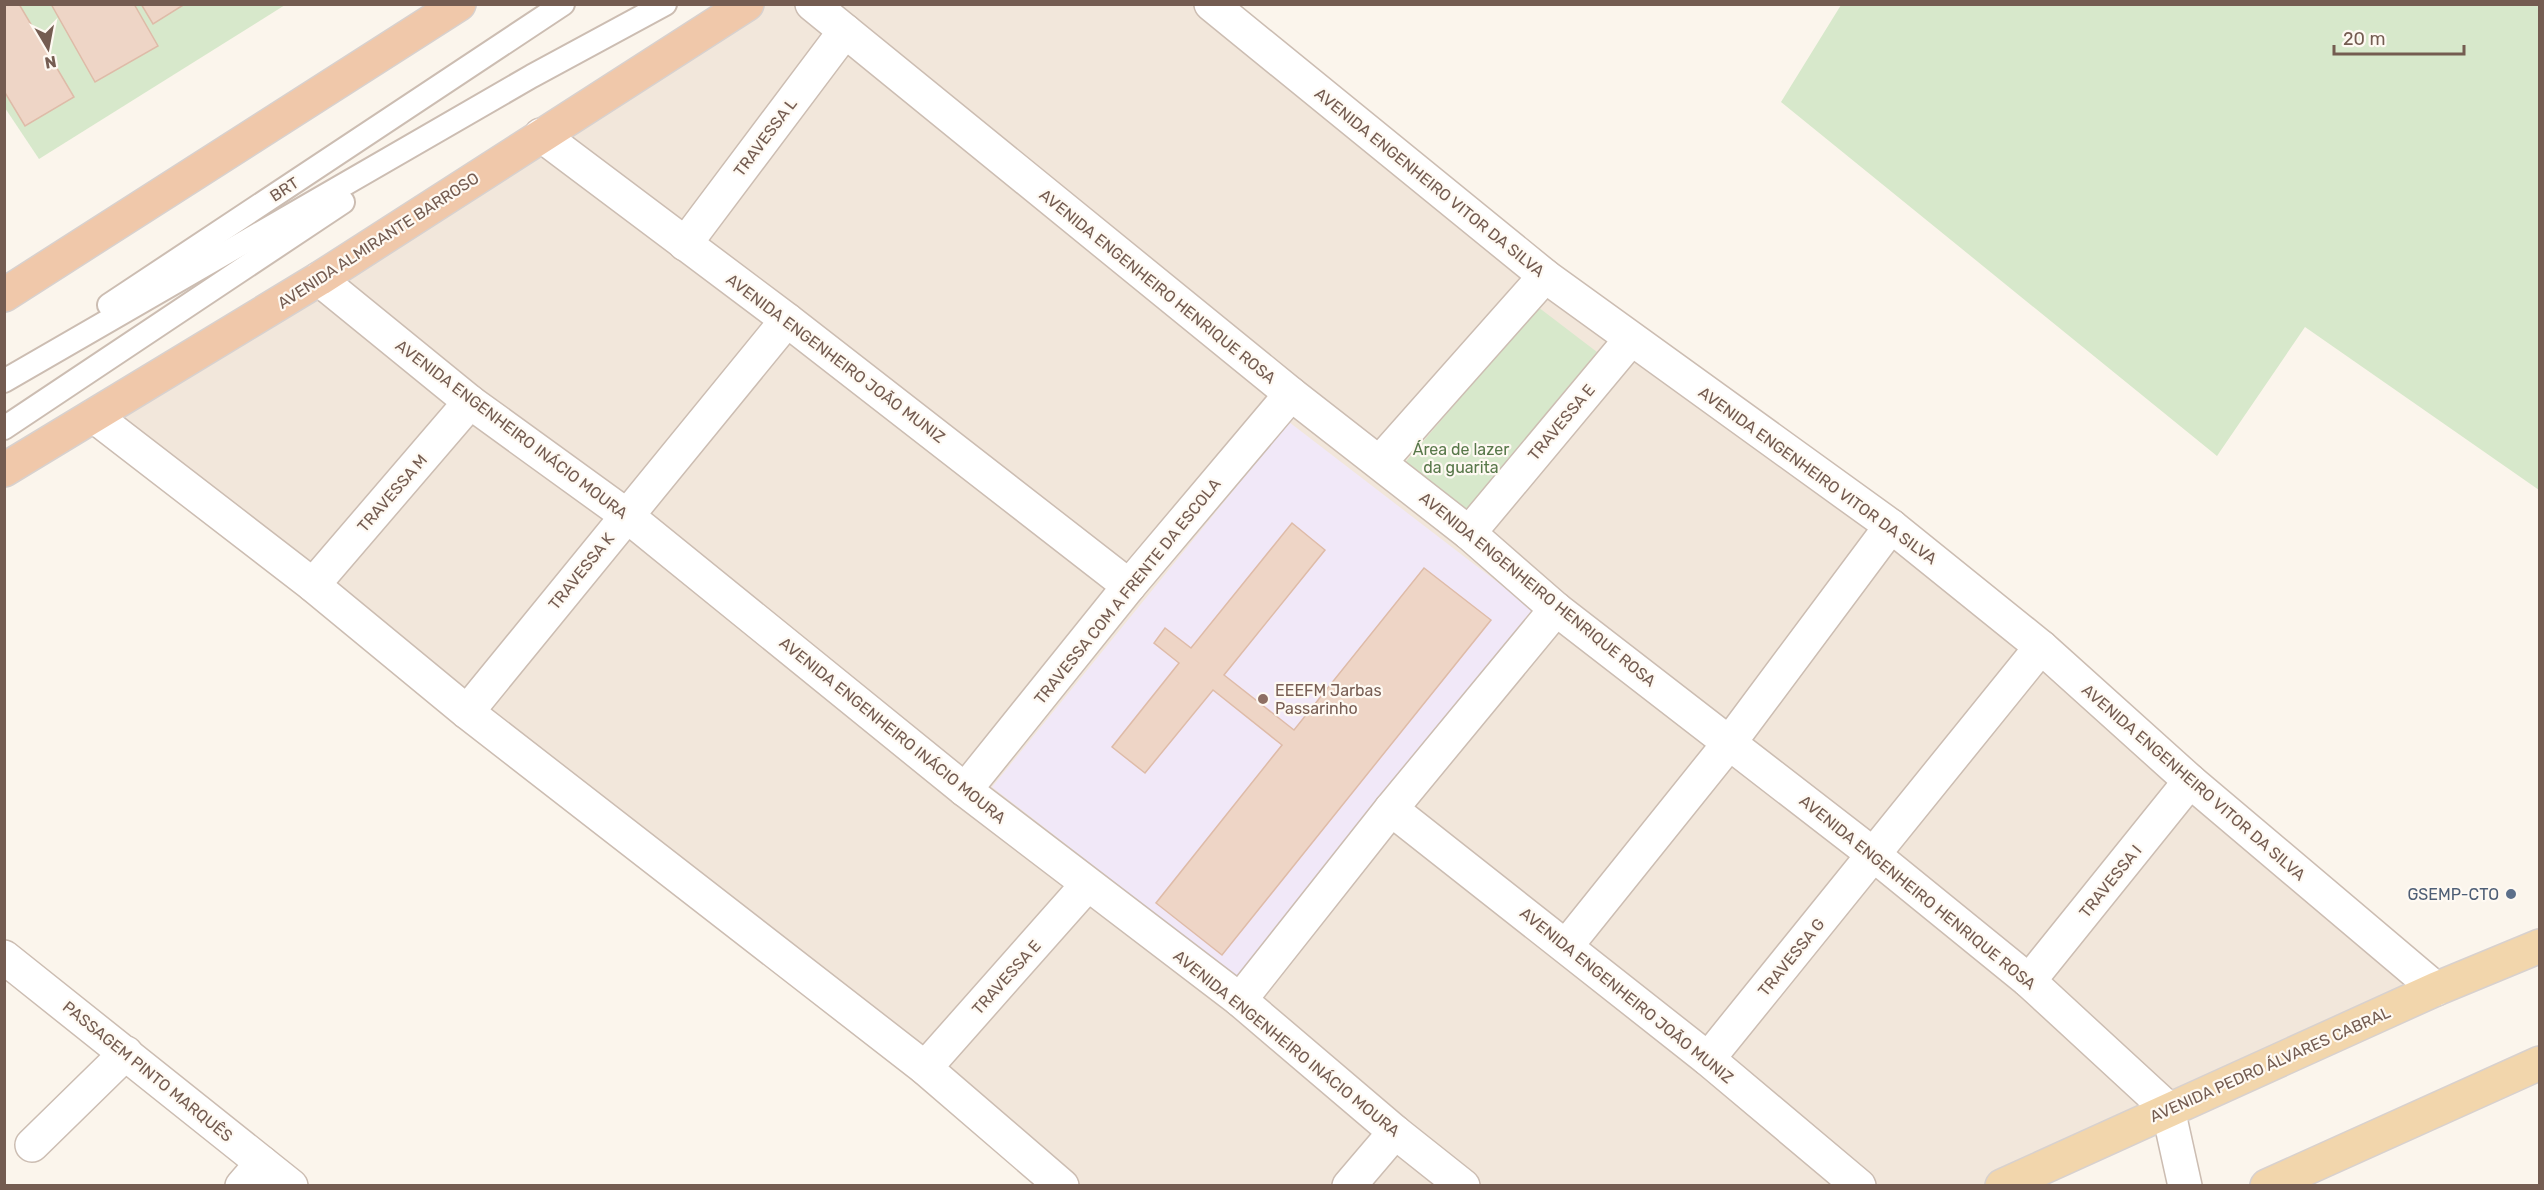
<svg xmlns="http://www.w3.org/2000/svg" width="2544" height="1190" viewBox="0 0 2544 1190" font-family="Rubik,sans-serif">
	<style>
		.residential { fill: #f2e7db }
		.education { fill: #f1e8f8 }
		.green { fill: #d7e8cb }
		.building { fill: #eed5c6; stroke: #debba8; stroke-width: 1.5 }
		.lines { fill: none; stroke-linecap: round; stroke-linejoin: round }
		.service-casing { stroke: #ccbdb2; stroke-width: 26 }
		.minor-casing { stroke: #ccbdb2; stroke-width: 36 }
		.primary-casing { stroke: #d8d1ce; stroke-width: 36 }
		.trunk-casing { stroke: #d8d1ce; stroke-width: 36 }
		.service { stroke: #fff; stroke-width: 22 }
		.minor { stroke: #fff; stroke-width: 33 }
		.primary { stroke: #f2d6ac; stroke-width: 33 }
		.trunk { stroke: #f0c8aa; stroke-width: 33 }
		.education-dot { fill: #8d6e63; stroke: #fef9f2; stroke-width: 2 }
		.service-dot { fill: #5c6f8a; stroke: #fef9f2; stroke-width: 2 }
		.labels { text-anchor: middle; stroke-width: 4.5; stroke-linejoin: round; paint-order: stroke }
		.street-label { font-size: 16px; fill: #745c51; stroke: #fef9f2 }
		.park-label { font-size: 16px; fill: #58784a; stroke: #fef9f2 }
		.education-label { font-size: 16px; fill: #785e54; stroke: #fef9f2; text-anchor: start }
		.service-label { font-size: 16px; fill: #4e5e75; stroke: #fef9f2; text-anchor: end }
	</style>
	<rect width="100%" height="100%" fill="#fbf5ec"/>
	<polygon class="residential" points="747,5 1211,5 1891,526 2436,989 2002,1185 1062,1185 94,416"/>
	<polygon class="education" points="1289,422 1535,611 1237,977 992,787"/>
	<g class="green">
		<polygon points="4,5 285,5 39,159 5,108"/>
		<polygon points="1841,5 2539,5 2539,490 2305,327 2217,456 1781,102"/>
		<polygon points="1538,307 1597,352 1467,511 1403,465"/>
	</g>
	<g class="building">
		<polygon points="4,4 19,4 74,97 25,126 4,91"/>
		<polygon points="51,4 134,4 158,46 95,82"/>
		<polygon points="141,4 185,4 153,24"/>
		<polygon points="1292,523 1325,550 1224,675 1294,730 1424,568 1491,620 1222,955 1156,903 1282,745 1213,690 1145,773 1112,747 1179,663 1154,643 1165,628 1191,648"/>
	</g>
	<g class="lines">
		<defs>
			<g id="service">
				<polyline points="109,305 563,4"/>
				<polyline points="4,381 532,76 665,4"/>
				<polyline points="4,428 343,202"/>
			</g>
			<g id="minor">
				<polyline points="812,4 1291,394 1469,533 1556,609 1874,855 2029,981 2168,1109 2185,1186"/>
				<polyline points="1211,4 1545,276 1891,526 2041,647 2190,781 2436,989"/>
				<polyline points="541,135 787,320 1129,586"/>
				<polyline points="685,244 845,31"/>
				<polyline points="319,279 470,402 626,515 965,790 1240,1000 1395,1132 1463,1186"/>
				<polyline points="94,416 313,585 467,712 925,1068 1062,1186"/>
				<polyline points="1380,462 1545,276"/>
				<polyline points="1469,533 1631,339"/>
				<polyline points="313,585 470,402"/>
				<polyline points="467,712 787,320"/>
				<polyline points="965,790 1129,586 1291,394"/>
				<polyline points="1391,809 1708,1059 1859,1186"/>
				<polyline points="1567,945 1730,742 1891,526"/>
				<polyline points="4,957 291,1186"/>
				<polyline points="2029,981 2190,781"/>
				<polyline points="1240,1000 1391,809 1556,609"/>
				<polyline points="1708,1059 2041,647"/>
				<polyline points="925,1068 1087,885"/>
				<polyline points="32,1145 126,1053"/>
				<polyline points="242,1186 262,1163"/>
				<polyline points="1349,1186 1395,1132"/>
			</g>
			<g id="primary">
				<polyline points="2002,1186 2436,989 2540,946"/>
				<polyline points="2267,1186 2540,1063"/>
			</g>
			<g id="trunk">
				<polyline points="4,295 459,4"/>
				<polyline points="4,470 319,279 747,4"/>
			</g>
		</defs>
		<use href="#service" class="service-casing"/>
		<use href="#minor" class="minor-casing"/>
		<use href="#primary" class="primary-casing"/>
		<use href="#trunk" class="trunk-casing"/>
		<use href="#service" class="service"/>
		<use href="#minor" class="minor"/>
		<use href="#primary" class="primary"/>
		<use href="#trunk" class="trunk"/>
	</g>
	<circle class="education-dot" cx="1263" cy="699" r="6"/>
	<circle class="service-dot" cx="2511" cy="894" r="6"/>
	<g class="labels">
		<g class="street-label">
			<text transform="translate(765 137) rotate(-53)" y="6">TRAVESSA L</text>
			<text transform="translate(1430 182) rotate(39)" y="6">AVENIDA ENGENHEIRO VITOR DA SILVA</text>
			<text transform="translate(284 189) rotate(-33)" y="6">BRT</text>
			<text transform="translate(378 240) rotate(-33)" y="6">AVENIDA ALMIRANTE BARROSO</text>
			<text transform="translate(1158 286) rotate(39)" y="6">AVENIDA ENGENHEIRO HENRIQUE ROSA</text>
			<text transform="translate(836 358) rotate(37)" y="6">AVENIDA ENGENHEIRO JOÃO MUNIZ</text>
			<text transform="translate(1561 422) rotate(-50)" y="6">TRAVESSA E</text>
			<text transform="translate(512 429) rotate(37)" y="6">AVENIDA ENGENHEIRO INÁCIO MOURA</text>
			<text transform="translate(1818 475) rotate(36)" y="6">AVENIDA ENGENHEIRO VITOR DA SILVA</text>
			<text transform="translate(392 493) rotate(-49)" y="6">TRAVESSA M</text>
			<text transform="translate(581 571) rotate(-51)" y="6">TRAVESSA K</text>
			<text transform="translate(1538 589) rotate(39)" y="6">AVENIDA ENGENHEIRO HENRIQUE ROSA</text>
			<text transform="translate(1127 591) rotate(-51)" y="6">TRAVESSA COM A FRENTE DA ESCOLA</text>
			<text transform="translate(893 730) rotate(39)" y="6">AVENIDA ENGENHEIRO INÁCIO MOURA</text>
			<text transform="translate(2194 782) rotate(41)" y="6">AVENIDA ENGENHEIRO VITOR DA SILVA</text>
			<text transform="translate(2110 881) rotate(-51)" y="6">TRAVESSA I</text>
			<text transform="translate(1918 892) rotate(39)" y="6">AVENIDA ENGENHEIRO HENRIQUE ROSA</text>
			<text transform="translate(1791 957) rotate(-51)" y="6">TRAVESSA G</text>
			<text transform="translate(1006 977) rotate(-48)" y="6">TRAVESSA E</text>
			<text transform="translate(1627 995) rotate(39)" y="6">AVENIDA ENGENHEIRO JOÃO MUNIZ</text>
			<text transform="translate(1287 1043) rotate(39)" y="6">AVENIDA ENGENHEIRO INÁCIO MOURA</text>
			<text transform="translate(2270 1064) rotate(-24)" y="6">AVENIDA PEDRO ÁLVARES CABRAL</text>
			<text transform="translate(148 1071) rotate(39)" y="6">PASSAGEM PINTO MARQUÊS</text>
		</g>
		<g class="park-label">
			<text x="1461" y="455">Área de lazer<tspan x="1461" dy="18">da guarita</tspan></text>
		</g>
		<g class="education-label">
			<text x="1275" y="696">EEEFM Jarbas<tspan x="1275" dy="18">Passarinho</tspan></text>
		</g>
		<g class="service-label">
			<text x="2499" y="900">GSEMP-CTO</text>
		</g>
	</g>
	<rect width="2544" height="1190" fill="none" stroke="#745c51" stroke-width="12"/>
	<g transform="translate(48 48) rotate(170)" stroke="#fef9f2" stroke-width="4.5" paint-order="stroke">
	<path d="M0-4.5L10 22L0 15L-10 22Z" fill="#745c51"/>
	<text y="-9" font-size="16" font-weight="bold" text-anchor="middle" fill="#745c51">N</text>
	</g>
	<path d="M2334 45v9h130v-9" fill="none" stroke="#745c51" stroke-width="3"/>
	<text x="2343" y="45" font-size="18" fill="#745c51" stroke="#fef9f2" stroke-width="4.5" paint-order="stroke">20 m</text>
</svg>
